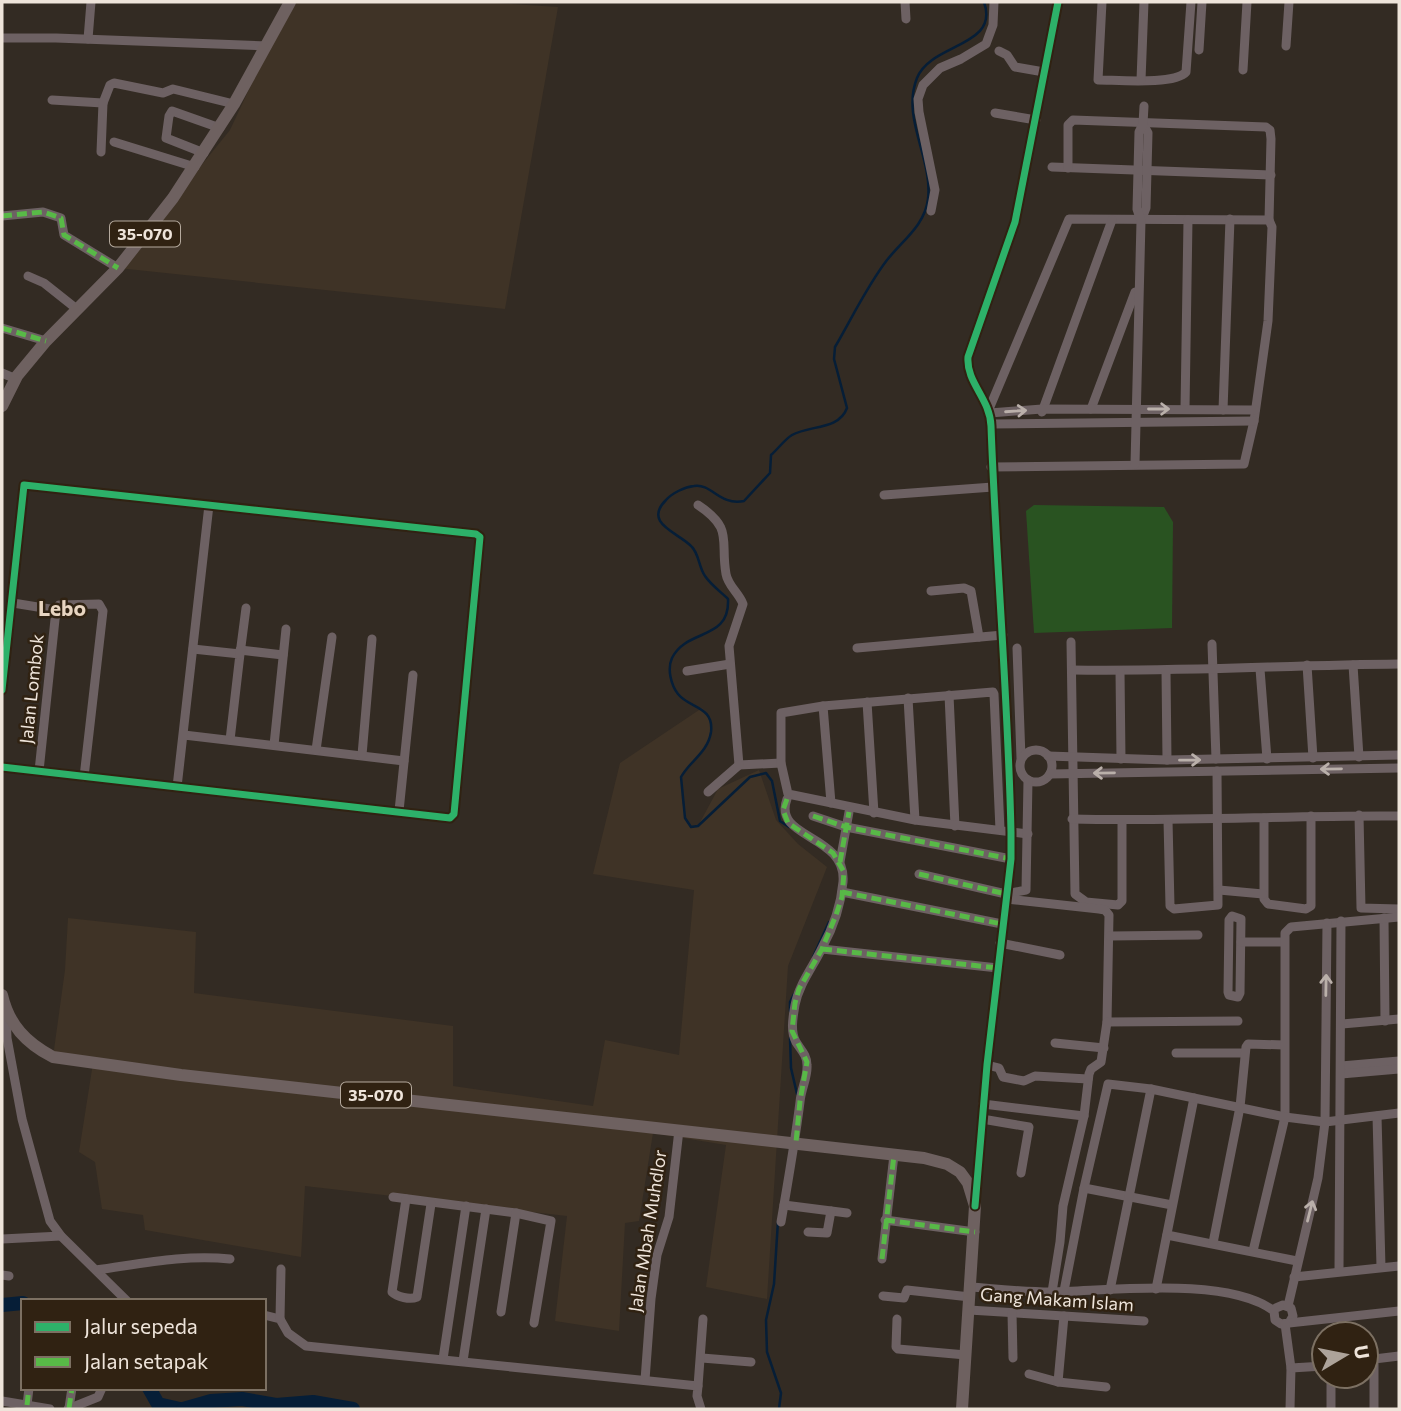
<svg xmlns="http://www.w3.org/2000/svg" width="1401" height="1411" viewBox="0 0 1401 1411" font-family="Commissioner,sans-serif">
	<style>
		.industrial { fill: #3f3326 }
		.green { fill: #295321 }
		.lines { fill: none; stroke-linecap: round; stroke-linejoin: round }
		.stream { stroke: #061e37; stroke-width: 2.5 }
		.river { stroke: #061e37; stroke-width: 14 }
		.minor { stroke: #6d6163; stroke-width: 9 }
		.major { stroke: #6e6160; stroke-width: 12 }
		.quiet { stroke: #58b947; stroke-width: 5; stroke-dasharray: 10 5; stroke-linecap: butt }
		.cycleway-casing { stroke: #302212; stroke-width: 11 }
		.cycleway { stroke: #2db169; stroke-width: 7 }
		.oneway { stroke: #bab0aa }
		.labels { text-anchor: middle; stroke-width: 5; stroke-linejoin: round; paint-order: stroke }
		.shield { fill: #302212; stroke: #b5aa9e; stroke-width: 2 }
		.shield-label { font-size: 16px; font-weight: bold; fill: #eee4da }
		.street-label { font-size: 18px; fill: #eee4da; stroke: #302212 }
		.quarter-label { font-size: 21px; font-weight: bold; fill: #e8d5c1; stroke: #302212 }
	</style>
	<rect width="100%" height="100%" fill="#332b23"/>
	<g class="industrial">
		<polygon points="290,2 481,2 558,7 505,309 118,268 230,130"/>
		<polygon points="702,708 707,713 711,722 711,734 703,752 681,777 682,801 687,823 691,827 698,826 718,789 759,770 776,820 798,844 827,867 788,966 767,1299 706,1287 726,1145 653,1133 639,1221 625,1223 619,1331 555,1321 567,1216 305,1186 301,1257 145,1230 143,1215 102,1209 95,1162 79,1152 93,1063 53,1057 65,970 68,918 196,932 194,993 453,1026 453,1086 593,1106 605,1040 679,1055 694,890 593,874 620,763"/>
	</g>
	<polygon class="green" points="1034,505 1164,507 1173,522 1172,628 1034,633 1026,511"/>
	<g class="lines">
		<g class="stream">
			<path d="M789,827L780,821L772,781L766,773L750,777L698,826L691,827L685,818L681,777C690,761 708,752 711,732C714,706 690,709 678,694C671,685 667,669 672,658C687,628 730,641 728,599C721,592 711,585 705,576C699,568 699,554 692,547C680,533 642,524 666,500C672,493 685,487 694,486C712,483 719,506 744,501L770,473L771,455C778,449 785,439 792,435C810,425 839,430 847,408L834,359L835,347C852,318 867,286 887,260C903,240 925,225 928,199C933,159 901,118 917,78C931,43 1000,47 984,2"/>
			<polyline points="813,957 829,922"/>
			<polyline points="790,1011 790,1002 794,994"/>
			<polyline points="790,1038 791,1068 797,1094"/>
			<polyline points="778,1221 774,1284 766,1320 767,1352 781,1393 779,1409"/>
		</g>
		<g class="river">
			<polyline points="2,1305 23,1303"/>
			<polyline points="149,1388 158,1404 180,1409"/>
			<polyline points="183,1409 211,1401 242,1399 276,1405 313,1402 353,1409"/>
		</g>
		<g class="minor">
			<polyline points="905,2 906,19"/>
			<path d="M1102,2L1098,80C1117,80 1175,85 1186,72L1191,2"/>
			<polyline points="2,38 56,38 267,46"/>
			<polyline points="88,39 91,2"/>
			<polyline points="1286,46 1289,2"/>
			<polyline points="1199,50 1202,2"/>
			<polyline points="999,51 1007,55 1015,67 1044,72"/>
			<polyline points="1243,70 1247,2"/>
			<polyline points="1141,80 1144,2"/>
			<polyline points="52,100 103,103 110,85 114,83 163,93 173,89 234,104"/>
			<polyline points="995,113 1036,120"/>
			<polyline points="114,142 195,167"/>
			<polyline points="101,152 103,103"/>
			<polyline points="204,153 166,138 169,116 172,111 220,128"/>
			<polyline points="1052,167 1271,175"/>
			<polyline points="1068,168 1068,125 1073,120 1266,127 1270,130 1271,139 1269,220"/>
			<polyline points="931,211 935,190 919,112 918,99 923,85 940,68 961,59 986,44 993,25 994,2"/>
			<polyline points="2,216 43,212 61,218 64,235 118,268"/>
			<polyline points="1141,221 1146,208 1148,133 1143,124"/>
			<polyline points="28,276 44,283 78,310"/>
			<polyline points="2,328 46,341"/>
			<polyline points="2,373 16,379"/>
			<polyline points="989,409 1069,219 1269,220 1272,227 1268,321 1254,421 1244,464 991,467"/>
			<polyline points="1091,409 1135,292"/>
			<polyline points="1185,409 1188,220"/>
			<polyline points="1223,410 1230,219"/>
			<polyline points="1042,412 1112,220"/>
			<polyline points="990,413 1042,409 1255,410"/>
			<polyline points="991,424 1254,421"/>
			<polyline points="1135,464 1141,221 1137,209 1139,132 1143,124 1144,106"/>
			<polyline points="884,495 993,487"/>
			<path d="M698,505C734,529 720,540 726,574C728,586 739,593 743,604L729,646L739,765L781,763"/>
			<polyline points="931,591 964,588 971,591 979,637"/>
			<polyline points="13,603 56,610"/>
			<polyline points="56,610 59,605 99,604 103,611 84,777"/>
			<polyline points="1071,642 1075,894 1086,902 1118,905 1122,901 1122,821"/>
			<polyline points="1212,644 1216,759"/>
			<polyline points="857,648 1003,635"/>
			<polyline points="1017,648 1021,758"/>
			<polyline points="193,649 240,654 230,740"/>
			<polyline points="240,650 283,655"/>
			<polyline points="240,654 246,608"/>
			<polyline points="1307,665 1313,758"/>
			<polyline points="1353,665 1359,757"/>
			<polyline points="1260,669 1267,759"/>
			<path d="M1072,670C1181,672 1290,665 1399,664"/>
			<polyline points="687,671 730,664"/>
			<polyline points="1120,671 1121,759"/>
			<polyline points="1166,671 1167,760"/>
			<polyline points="2,690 24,485 476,534 480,537 454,814 450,818 2,767"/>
			<polyline points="949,695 955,826"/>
			<polyline points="908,698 915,820"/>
			<polyline points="867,702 874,813"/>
			<polyline points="823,706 831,803"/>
			<polyline points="184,735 404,761"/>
			<polyline points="274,745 286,629"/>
			<circle cx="1036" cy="766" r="16"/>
			<polyline points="316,750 332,637"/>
			<polyline points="362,755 372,639"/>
			<polyline points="1048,756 1167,760 1399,755"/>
			<polyline points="39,771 56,610"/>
			<polyline points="1050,774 1399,768"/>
			<polyline points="177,787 209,505"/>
			<polyline points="708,792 739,765"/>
			<polyline points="399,811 413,675"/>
			<polyline points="1359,815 1361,908 1399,909"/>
			<polyline points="813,816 846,827 1011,859"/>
			<polyline points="1264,818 1264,899 1268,904 1306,909 1311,906 1311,816"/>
			<path d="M1072,819C1182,822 1290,815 1399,816"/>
			<polyline points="1168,820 1170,906 1174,909 1218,905 1217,771"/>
			<polyline points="1000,830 994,694 993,692 823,706 781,713 781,763 788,794 915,820 1028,834"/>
			<polyline points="840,862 849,812"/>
			<polyline points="919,874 1006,894 1026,890 1028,780"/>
			<polyline points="1219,890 1263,894"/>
			<polyline points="842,892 1002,924"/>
			<polyline points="1006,899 1099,909 1105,910 1109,915 1107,1022 1238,1021"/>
			<polygon points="1232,916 1241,919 1240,993 1238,997 1229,995 1228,992 1229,920"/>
			<polyline points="1384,918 1385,1021"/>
			<polyline points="1110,936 1198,935"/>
			<polyline points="1241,942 1284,942"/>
			<polyline points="1000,943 1060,955"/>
			<polyline points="822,949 998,968"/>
			<polyline points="6,1014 7,1038 22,1119 50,1221 61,1236 127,1301"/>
			<polyline points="1342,1024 1399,1019"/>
			<polyline points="1055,1043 1104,1048"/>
			<polyline points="1176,1053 1244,1053"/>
			<polyline points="987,1065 999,1068 1003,1077 1024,1081 1035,1076 1088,1079"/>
			<polyline points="1341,1066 1399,1061"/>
			<polyline points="1341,1074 1399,1069"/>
			<polyline points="983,1104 1084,1116"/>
			<polyline points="1377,1116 1381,1267"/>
			<polyline points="982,1119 1029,1127 1021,1173"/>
			<polyline points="1084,1188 1172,1205"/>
			<polyline points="393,1197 516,1213 551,1221 534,1323"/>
			<path d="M406,1199L392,1292C397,1297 410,1300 417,1297L431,1204"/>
			<path d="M975,1201L987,1065L1011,859V832C1008,696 996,561 991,426C990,398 966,383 968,357L1015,222L1058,2"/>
			<polyline points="784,1205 847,1213"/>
			<polyline points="885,1220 975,1232"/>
			<path d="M781,1222C788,1182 795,1142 800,1102C801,1089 808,1077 807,1065C807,1055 801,1050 796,1042C790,1031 793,1017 795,1005C799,984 813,967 822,948C833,928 841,905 843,882C847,834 772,839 787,799"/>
			<polyline points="808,1232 827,1233 831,1211"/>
			<polyline points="1167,1235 1297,1261"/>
			<polyline points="2,1239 61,1236"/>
			<polyline points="1213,1243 1240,1107 1246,1047 1248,1044 1284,1045"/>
			<polyline points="1253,1251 1285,1117 1285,933 1291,927 1399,917"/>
			<polyline points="882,1259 894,1155"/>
			<path d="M96,1270C140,1264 185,1254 230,1259"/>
			<polyline points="1339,1271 1341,921"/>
			<polyline points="2,1275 9,1276"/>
			<polyline points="1294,1277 1399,1266"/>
			<path d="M971,1287C997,1289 1025,1292 1051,1292C1110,1291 1227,1276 1274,1311L1275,1320L1281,1324L1289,1323L1293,1316L1291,1308L1283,1305L1276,1308L1274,1311"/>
			<polyline points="1156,1289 1194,1098"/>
			<polyline points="1110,1290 1151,1089"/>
			<polyline points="1064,1291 1084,1188 1108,1084 1151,1089 1285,1117 1325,1122 1399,1113"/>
			<polyline points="1052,1292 1060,1242 1063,1206 1084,1116 1089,1074 1091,1069 1101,1062 1107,1022"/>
			<polyline points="883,1296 904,1298 907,1290 970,1297"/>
			<polyline points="1288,1306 1318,1178 1325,1122 1327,923"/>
			<polyline points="969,1310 1144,1321"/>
			<polyline points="501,1312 516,1213"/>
			<polyline points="1012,1313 1013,1358"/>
			<polyline points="264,1315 280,1319 288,1333 306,1346 698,1386 697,1396 701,1409"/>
			<polyline points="280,1319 281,1269"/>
			<polyline points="897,1319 896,1347 898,1349 966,1355"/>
			<polyline points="1289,1323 1399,1311"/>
			<polyline points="1285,1324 1291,1368 1290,1409"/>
			<polyline points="702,1358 751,1362"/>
			<polyline points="443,1359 466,1206"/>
			<polyline points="1374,1359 1374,1409"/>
			<polyline points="1366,1360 1399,1356"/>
			<polyline points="463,1361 486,1209"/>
			<polyline points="1291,1368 1324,1366"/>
			<polyline points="1029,1374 1058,1382 1106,1387"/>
			<polyline points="1331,1376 1331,1409"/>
			<polyline points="645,1380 651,1299 657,1255 669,1217 679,1130"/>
			<polyline points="1058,1382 1064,1316"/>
			<polyline points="698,1386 703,1319"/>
			<polyline points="2,1401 50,1409"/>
			<polyline points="27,1405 29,1388"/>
			<polyline points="69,1408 72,1388"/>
			<polyline points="68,1409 98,1397 102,1388"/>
		</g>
		<g class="major">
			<polyline points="2,406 17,376 46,341 118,268 173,198 234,104 290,2"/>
			<path d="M2,995C9,1025 26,1043 53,1057L181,1075L924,1158L947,1164L960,1172L968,1183L975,1206L962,1409"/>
		</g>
		<g class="quiet">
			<polyline points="2,216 43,212 61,218 64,235 118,268"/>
			<polyline points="2,328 46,341"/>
			<polyline points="787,799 783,810 788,823 833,853 844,872 842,897 836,915 822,949 799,989 795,1003 792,1031 807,1062 800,1101 796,1142"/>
			<polyline points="813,816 846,827 1011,859"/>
			<polyline points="840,862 849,812"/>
			<polyline points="919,874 1006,894"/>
			<polyline points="842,892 1002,924"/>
			<polyline points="822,949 998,968"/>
			<polyline points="885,1220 975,1232"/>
			<polyline points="882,1259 894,1155"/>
			<polyline points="27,1405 29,1388"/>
			<polyline points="69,1408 72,1388"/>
		</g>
		<defs>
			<g id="cycleway">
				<polyline points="2,690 24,485 476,534 480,537 454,814 450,818 2,767"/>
				<path d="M975,1206L987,1065L1011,859V832C1008,696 996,561 991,426C990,398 966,383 968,357L1015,222L1058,2"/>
			</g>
		</defs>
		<use href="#cycleway" class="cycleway-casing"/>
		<use href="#cycleway" class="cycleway"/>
	</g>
	<defs><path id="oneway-shaft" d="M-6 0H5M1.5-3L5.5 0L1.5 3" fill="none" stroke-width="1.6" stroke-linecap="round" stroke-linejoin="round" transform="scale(1.75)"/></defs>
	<g class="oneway">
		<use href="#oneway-shaft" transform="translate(1159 409)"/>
		<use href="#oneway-shaft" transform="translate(1016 411) rotate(-4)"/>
		<use href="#oneway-shaft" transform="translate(1190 760) rotate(-1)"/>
		<use href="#oneway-shaft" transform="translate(1331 769) rotate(179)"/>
		<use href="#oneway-shaft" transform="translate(1104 773) rotate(179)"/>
		<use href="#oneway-shaft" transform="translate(1326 985) rotate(-89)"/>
		<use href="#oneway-shaft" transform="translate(1310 1211) rotate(-76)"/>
	</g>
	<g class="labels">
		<g class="shield">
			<rect x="110" y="221.5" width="70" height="25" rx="5"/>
			<rect x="341" y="1082.5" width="70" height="25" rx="5"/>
		</g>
		<g class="shield-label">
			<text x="145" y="240">35-070</text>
			<text x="376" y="1101">35-070</text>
		</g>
		<g class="street-label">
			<text transform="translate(32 689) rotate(-84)" y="6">Jalan Lombok</text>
			<text transform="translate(648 1231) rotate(-81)" y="6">Jalan Mbah Muhdlor</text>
			<text transform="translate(1057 1300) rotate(4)" y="6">Gang Makam Islam</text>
		</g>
		<g class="quarter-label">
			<text x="62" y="616">Lebo</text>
		</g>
	</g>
	<rect width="1401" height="1411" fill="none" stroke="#eee4da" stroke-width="7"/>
	<rect x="21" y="1299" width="245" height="91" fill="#302212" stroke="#7c7062" stroke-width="2"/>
	<rect x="35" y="1322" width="35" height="10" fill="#2db169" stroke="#7c7062" stroke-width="2"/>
	<text x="84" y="1334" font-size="21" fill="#eee4da">Jalur sepeda</text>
	<rect x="35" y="1357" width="35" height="10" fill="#58b947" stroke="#7c7062" stroke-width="2"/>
	<text x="84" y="1369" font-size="21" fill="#eee4da">Jalan setapak</text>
	<g transform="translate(1345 1355) rotate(80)"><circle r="33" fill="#302212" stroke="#7c7062" stroke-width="2"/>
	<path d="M0-5L12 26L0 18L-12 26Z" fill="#ada39a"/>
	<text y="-10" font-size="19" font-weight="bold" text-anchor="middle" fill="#eee4da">U</text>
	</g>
</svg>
